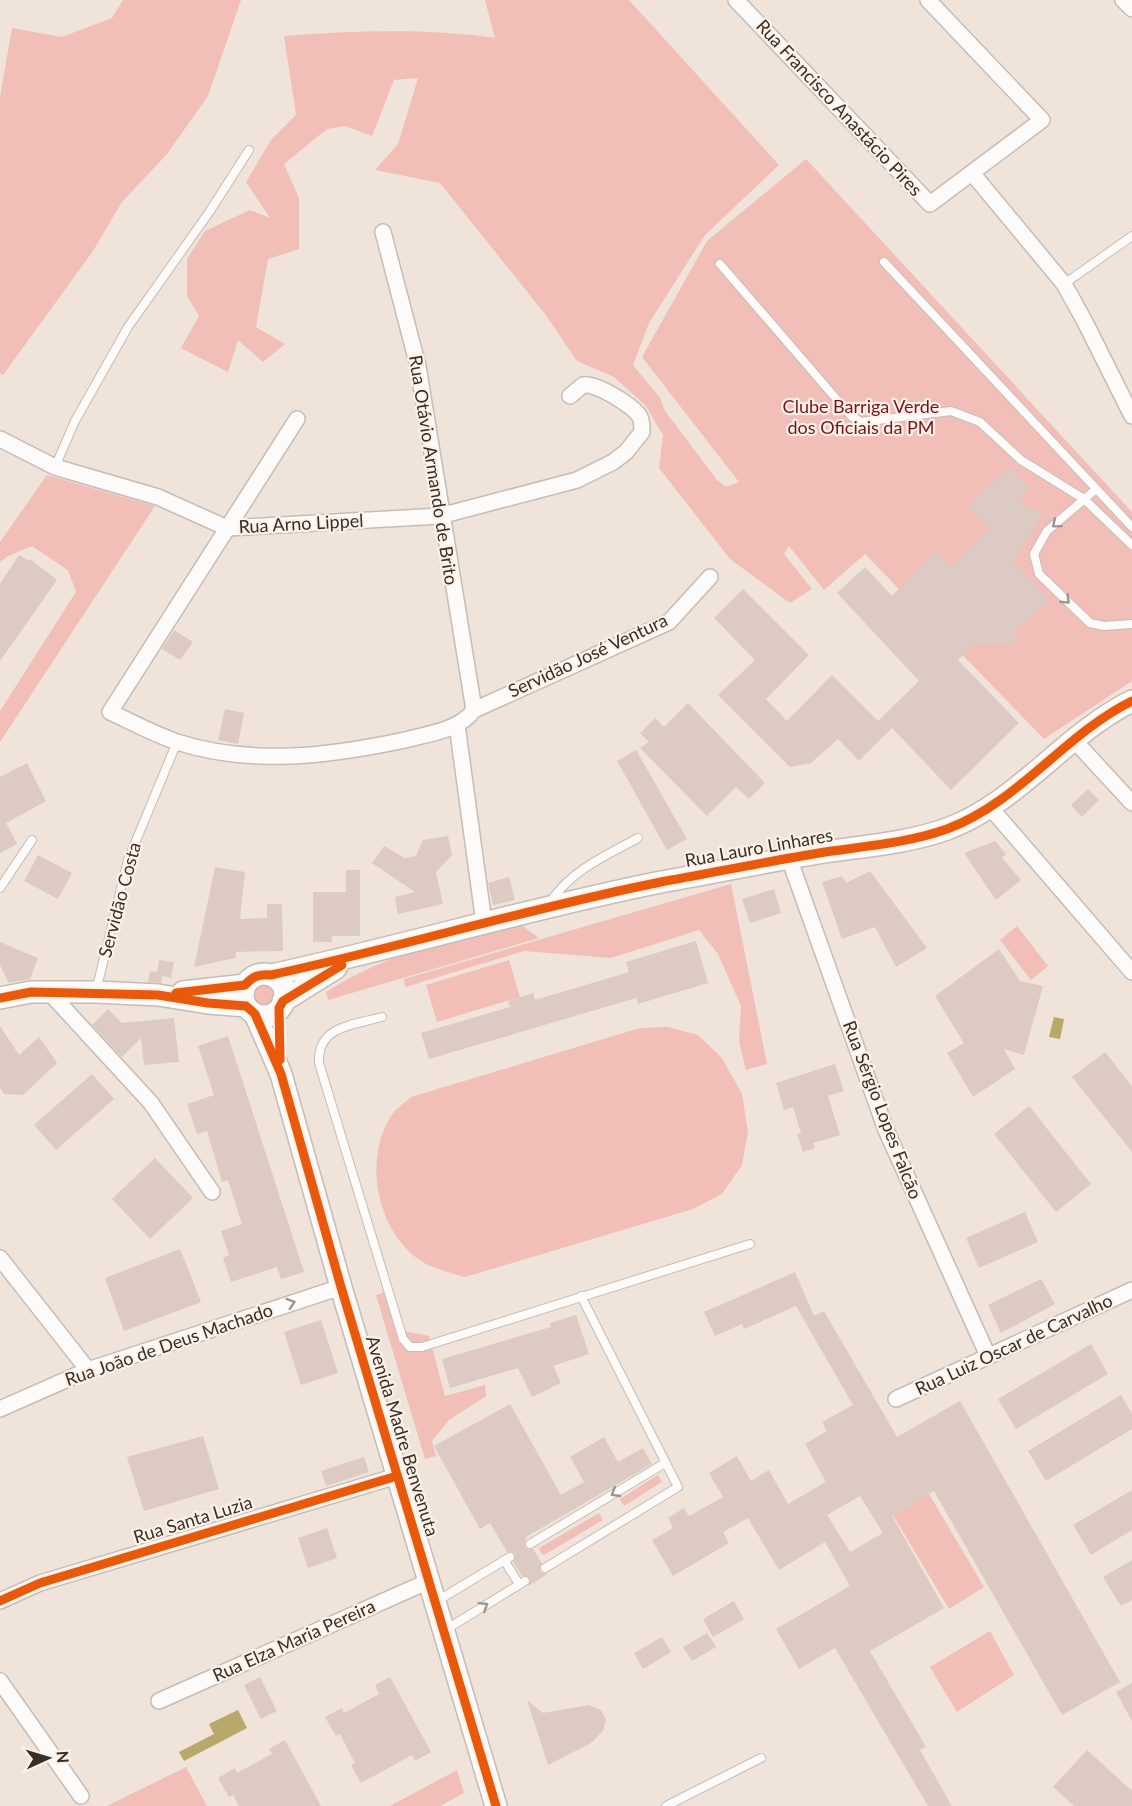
<svg xmlns="http://www.w3.org/2000/svg" width="1132" height="1806" viewBox="0 0 1132 1806" font-family="Lato,sans-serif">
	<style>
		.green { fill: #f1bfb8 }
		.water { fill: #b8a86a }
		.building { fill: #ddcbc3; fill-rule: evenodd }
		.lines { fill: none; stroke-linecap: round; stroke-linejoin: round }
		.lane-casing { stroke: #c6bcb6; stroke-width: 10 }
		.street-casing { stroke: #c6bcb6; stroke-width: 18 }
		.secondary-casing { stroke: #c6bcb6; stroke-width: 24 }
		.lane { stroke: #fdfbf9; stroke-width: 8 }
		.street { stroke: #fdfbf9; stroke-width: 15 }
		.secondary { stroke: #fdfbf9; stroke-width: 21 }
		.cycleway-casing { stroke: #fef1e8; stroke-width: 13 }
		.cycleway { stroke: #e8590c; stroke-width: 9 }
		.oneway { stroke: #9a9591 }
		.labels { text-anchor: middle; stroke-width: 4.5; stroke-linejoin: round; paint-order: stroke }
		.street-label { font-size: 18px; fill: #372f29; stroke: #fef1e8 }
		.park-label { font-size: 18px; fill: #7a121b; stroke: #fef1e8 }
	</style>
	<rect width="100%" height="100%" fill="#efe3da"/>
	<g class="green">
		<polygon points="123,0 241,0 208,96 167,154 122,202 93,251 3,375 0,373 0,97 12,28 62,37 112,18"/>
		<path d="M485,0H629L779,165L705,235L649,323L633,365L660,398L665,411L717,480L726,487L739,482L642,357L707,241L806,159L1132,512V681L1044,739L865,554L824,590L789,546L784,554L812,589L790,603L730,559L659,468L663,435L646,406L614,377L577,361L545,314L440,183L375,170L398,144L418,78L394,80L372,136L345,126L327,129L284,164L299,198V249L268,259L256,327L285,344L263,362L238,340L228,372L181,348L199,316L187,296V259L205,231L250,210L270,218L246,182L271,140L296,115L284,36C354,31 425,28 495,38Z"/>
		<polygon points="47,475 155,506 0,742 0,711 76,592 68,570 32,546 8,556 0,562 0,542"/>
		<polygon points="731,884 767,1064 746,1070 739,1041 741,1006 718,954 699,930 611,958 524,951 405,987 404,979"/>
		<path d="M516,921L539,938L328,1000L326,992C385,954 449,940 516,921Z"/>
		<polygon points="1017,926 1048,966 1031,980 1000,940"/>
		<polygon points="509,960 520,997 437,1022 426,985"/>
		<circle cx="264" cy="994" r="13"/>
		<path d="M668,1027L698,1035L722,1058L742,1094L748,1132L742,1165L722,1194L693,1209L465,1277C447,1272 429,1268 414,1256C376,1224 364,1159 391,1116C395,1109 405,1103 411,1097L640,1028Z"/>
		<polygon points="390,1290 403,1331 429,1336 445,1396 485,1385 486,1396 449,1420 432,1441 436,1456 425,1459 376,1295"/>
		<polygon points="658,1475 662,1482 624,1506 620,1499"/>
		<polygon points="929,1494 984,1587 949,1609 893,1515"/>
		<polygon points="599,1513 603,1520 544,1555 541,1553 539,1548"/>
		<polygon points="990,1631 1014,1675 957,1712 930,1667"/>
		<polygon points="186,1767 207,1806 107,1806"/>
		<polygon points="457,1770 464,1793 440,1806 390,1806"/>
	</g>
	<g class="water">
		<polygon points="1054,1017 1064,1019 1060,1039 1049,1037"/>
		<polygon points="238,1710 247,1728 184,1761 179,1752 214,1734 209,1724"/>
	</g>
	<g class="building">
		<polygon points="1009,467 1030,489 1018,501 1042,515 1013,562 1050,600 1014,632 1019,642 973,645 958,660 1019,723 951,790 892,728 859,761 838,739 811,763 790,767 718,695 755,660 714,618 743,589 809,655 766,699 787,721 832,675 878,721 919,681 837,593 865,567 892,596 936,551 952,567 989,528 968,506"/>
		<polygon points="19,555 29,561 30,559 57,580 0,661 0,584"/>
		<polygon points="174,630 193,642 180,660 162,649"/>
		<polygon points="688,703 765,783 749,799 736,787 707,816 640,748 649,742 640,733 655,718 664,727"/>
		<polygon points="225,709 244,713 238,744 218,740"/>
		<polygon points="636,750 687,839 667,850 617,761"/>
		<polygon points="27,763 46,801 6,823 17,844 0,853 0,777"/>
		<polygon points="1088,789 1099,800 1082,817 1071,805"/>
		<polygon points="448,836 452,855 436,872 443,904 398,914 395,897 415,892 372,863 384,846 405,858 416,856 423,840"/>
		<polygon points="995,841 1006,854 1002,858 1021,880 996,900 964,853"/>
		<polygon points="38,855 72,873 58,899 24,881"/>
		<polygon points="215,867 245,872 240,919 267,918 267,904 282,904 283,951 236,952 235,958 194,967"/>
		<polygon points="346,870 360,870 360,936 332,936 332,942 313,942 313,892 346,892"/>
		<polygon points="870,871 927,948 896,967 875,927 842,939 822,882 842,876 846,883"/>
		<polygon points="509,877 515,900 493,905 488,883"/>
		<polygon points="774,889 781,913 750,923 742,899"/>
		<polygon points="696,941 708,983 638,1004 636,998 429,1059 421,1033 510,1007 508,1001 533,993 535,1000 629,972 626,962"/>
		<polygon points="0,942 38,958 30,979 9,983 0,965"/>
		<polygon points="999,949 1020,981 1043,986 1024,1055 1004,1049 1015,1069 973,1097 947,1053 964,1043 935,996"/>
		<polygon points="159,960 174,962 171,978 162,976 161,983 148,982 150,971 157,972"/>
		<polygon points="108,1009 122,1023 174,1018 179,1062 144,1065 141,1038 122,1057 92,1025"/>
		<polygon points="0,1026 19,1055 39,1037 57,1063 23,1095 4,1094 0,1088"/>
		<polygon points="228,1036 304,1272 281,1279 277,1267 231,1282 223,1258 229,1255 221,1231 242,1224 228,1180 222,1182 207,1131 197,1134 187,1104 214,1095 198,1046"/>
		<polygon points="1105,1052 1132,1086 1132,1152 1072,1077"/>
		<polygon points="835,1064 844,1091 828,1096 840,1135 813,1143 815,1148 803,1152 797,1134 801,1133 793,1107 784,1110 776,1083"/>
		<polygon points="92,1074 114,1099 56,1150 34,1125"/>
		<polygon points="1029,1106 1091,1184 1056,1212 994,1134"/>
		<polygon points="155,1158 193,1198 150,1239 112,1199"/>
		<polygon points="1025,1212 1038,1242 979,1268 966,1238"/>
		<polygon points="180,1249 201,1302 124,1331 105,1278"/>
		<path d="M795,1272L814,1316L824,1311L897,1437L960,1401L1120,1682L1062,1715L934,1491L892,1516L944,1608L870,1651L926,1747L920,1750L952,1806H928L835,1648L799,1669L776,1629L850,1586L825,1542L779,1570L748,1518L723,1532L729,1543L673,1576L652,1540L673,1528L668,1518L684,1508L689,1516L723,1497L709,1473L737,1456L751,1481L769,1470L788,1504L826,1482L805,1444L827,1431L822,1422L853,1405L796,1306L744,1329L742,1324L715,1336L704,1312ZM860,1496L883,1533L850,1552L827,1515Z"/>
		<polygon points="1041,1279 1055,1304 1001,1333 988,1305"/>
		<polygon points="576,1315 589,1354 553,1366 561,1383 532,1397 518,1368 450,1388 442,1359 537,1331 551,1327 550,1323"/>
		<polygon points="321,1320 338,1373 301,1385 284,1332"/>
		<polygon points="1091,1344 1108,1374 1016,1429 998,1399"/>
		<polygon points="1121,1395 1132,1414 1132,1429 1046,1481 1028,1451"/>
		<polygon points="510,1404 561,1495 584,1482 570,1457 604,1437 618,1462 643,1448 652,1464 526,1537 525,1548 533,1549 542,1563 540,1572 548,1574 528,1586 530,1578 522,1576 513,1562 515,1553 507,1552 490,1523 480,1529 434,1446"/>
		<polygon points="203,1436 219,1489 144,1511 127,1457"/>
		<polygon points="364,1457 369,1472 326,1486 321,1471"/>
		<polygon points="1132,1490 1132,1530 1091,1555 1073,1525"/>
		<polygon points="327,1528 337,1558 308,1568 298,1538"/>
		<polygon points="1132,1560 1132,1600 1121,1606 1103,1577"/>
		<polygon points="734,1601 744,1619 713,1637 703,1619"/>
		<polygon points="707,1633 716,1647 692,1661 683,1647"/>
		<polygon points="662,1637 671,1652 643,1669 634,1653"/>
		<polygon points="260,1677 277,1711 261,1719 244,1685"/>
		<polygon points="390,1677 431,1752 415,1761 412,1755 361,1783 351,1765 355,1763 340,1734 336,1736 325,1717 342,1708 344,1713 379,1694 375,1685"/>
		<polygon points="1132,1683 1132,1721 1116,1692"/>
		<polygon points="527,1700 543,1713 588,1705 601,1710 606,1720 603,1731 591,1743 548,1765"/>
		<polygon points="285,1740 321,1806 239,1806 233,1795 229,1797 218,1778 235,1768 237,1773 272,1754 269,1749"/>
		<polygon points="1087,1750 1132,1791 1132,1806 1074,1806 1053,1787"/>
	</g>
	<g class="lines">
		<defs>
			<g id="lane">
				<polyline points="884,262 1132,527"/>
				<polyline points="720,264 851,416 861,422 951,411 980,422 1021,460 1084,499 1132,545"/>
				<polyline points="1064,284 1132,236"/>
				<polyline points="55,467 75,421 128,327 210,211 249,150"/>
				<polyline points="1095,490 1047,531 1034,554 1039,574 1090,623 1104,626 1132,624"/>
				<polyline points="0,888 32,840"/>
				<path d="M551,901C572,870 605,856 638,838"/>
				<polyline points="96,991 128,860 177,742"/>
				<path d="M382,1017C353,1025 317,1026 319,1063L403,1339L410,1347H422L750,1244"/>
				<polyline points="530,1544 665,1463"/>
				<polyline points="504,1560 519,1584"/>
				<polyline points="545,1568 678,1487 581,1296"/>
				<polyline points="437,1601 510,1557"/>
				<polyline points="445,1630 525,1581"/>
				<polyline points="666,1806 761,1758"/>
			</g>
			<g id="street">
				<polyline points="736,0 930,204 1042,120 928,0"/>
				<polyline points="1123,0 1132,9"/>
				<polyline points="972,173 1064,284 1085,322 1132,416"/>
				<polyline points="383,232 418,366 474,710"/>
				<path d="M297,419L110,712C132,722 154,734 177,742C252,766 330,756 405,740C428,734 460,730 474,710L669,622L710,577"/>
				<path d="M0,439L55,467L158,497L227,528L440,516L577,480L613,462L626,452L642,432C642,427 642,422 640,417C634,406 595,382 583,385L570,396"/>
				<polyline points="457,725 484,923"/>
				<polyline points="1073,739 1132,803"/>
				<polyline points="989,806 1132,972"/>
				<polyline points="789,858 886,1130 988,1356"/>
				<polyline points="49,992 151,1103 212,1192"/>
				<polyline points="0,1258 88,1370"/>
				<polyline points="896,1399 1132,1290"/>
				<polyline points="0,1409 88,1370 341,1287"/>
				<polyline points="0,1601 40,1583 397,1476"/>
				<polyline points="0,1681 81,1796"/>
				<polyline points="159,1701 429,1581"/>
			</g>
			<g id="secondary">
				<circle cx="264" cy="995" r="21"/>
				<path d="M271,975C401,947 530,908 661,882C716,872 770,861 825,852C865,846 908,843 947,829C1018,803 1065,734 1132,701"/>
				<polyline points="183,992 245,985"/>
				<polyline points="0,998 31,992 96,992 158,995 208,1003 246,1006"/>
				<polyline points="283,1001 336,968"/>
				<polyline points="255,1014 281,1074 341,1287 496,1806"/>
			</g>
		</defs>
		<use href="#lane" class="lane-casing"/>
		<use href="#street" class="street-casing"/>
		<use href="#secondary" class="secondary-casing"/>
		<use href="#lane" class="lane"/>
		<use href="#street" class="street"/>
		<use href="#secondary" class="secondary"/>
		<defs>
			<g id="cycleway">
				<path d="M176,993L245,985C253,976 259,974 271,975C401,947 530,908 661,882C716,872 770,861 825,852C865,846 908,843 947,829C1018,803 1065,734 1132,701"/>
				<polyline points="0,998 31,992 158,995 208,1003 246,1006 255,1014 281,1074 341,1287 496,1806"/>
				<polyline points="280,1060 279,1008 283,1001 342,965"/>
				<polyline points="0,1601 40,1583 397,1476"/>
			</g>
		</defs>
		<use href="#cycleway" class="cycleway-casing"/>
		<use href="#cycleway" class="cycleway"/>
	</g>
	<defs><path id="oneway-chevron" d="M-2-3.5L2.5 0L-2 3.5" fill="none" stroke-width="1.6" stroke-linecap="round" stroke-linejoin="round" transform="scale(1.5)"/></defs>
	<g class="oneway">
		<use href="#oneway-chevron" transform="translate(1056 524) rotate(140)"/>
		<use href="#oneway-chevron" transform="translate(1066 600) rotate(44)"/>
		<use href="#oneway-chevron" transform="translate(291 1303) rotate(-18)"/>
		<use href="#oneway-chevron" transform="translate(615 1493) rotate(149)"/>
		<use href="#oneway-chevron" transform="translate(484 1606) rotate(-32)"/>
	</g>
	<g class="labels">
		<g class="street-label">
			<text transform="translate(839 108) rotate(47)" y="6">Rua Francisco Anastácio Pires</text>
			<text transform="translate(433 470) rotate(81)" y="6">Rua Otávio Armando de Brito</text>
			<text transform="translate(301 524) rotate(-3)" y="6">Rua Arno Lippel</text>
			<text transform="translate(588 656) rotate(-25)" y="6">Servidão José Ventura</text>
			<text transform="translate(759 848) rotate(-10)" y="6">Rua Lauro Linhares</text>
			<text transform="translate(120 900) rotate(-75)" y="6">Servidão Costa</text>
			<text transform="translate(882 1110) rotate(69)" y="6">Rua Sérgio Lopes Falcão</text>
			<text transform="translate(169 1345) rotate(-19)" y="6">Rua João de Deus Machado</text>
			<text transform="translate(1014 1345) rotate(-25)" y="6">Rua Luiz Oscar de Carvalho</text>
			<text transform="translate(402 1436) rotate(73)" y="6">Avenida Madre Benvenuta</text>
			<text transform="translate(193 1520) rotate(-17)" y="6">Rua Santa Luzia</text>
			<text transform="translate(294 1641) rotate(-24)" y="6">Rua Elza Maria Pereira</text>
		</g>
		<g class="park-label">
			<text x="861" y="413">Clube Barriga Verde<tspan x="861" dy="21">dos Oficiais da PM</tspan></text>
		</g>
	</g>
	<g transform="translate(48 1758) rotate(86)" stroke="#fef1e8" stroke-width="4.5" paint-order="stroke">
	<path d="M0-4.5L10 22L0 15L-10 22Z" fill="#372f29"/>
	<text y="-9" font-size="16" font-weight="bold" text-anchor="middle" fill="#372f29">N</text>
	</g>
</svg>
